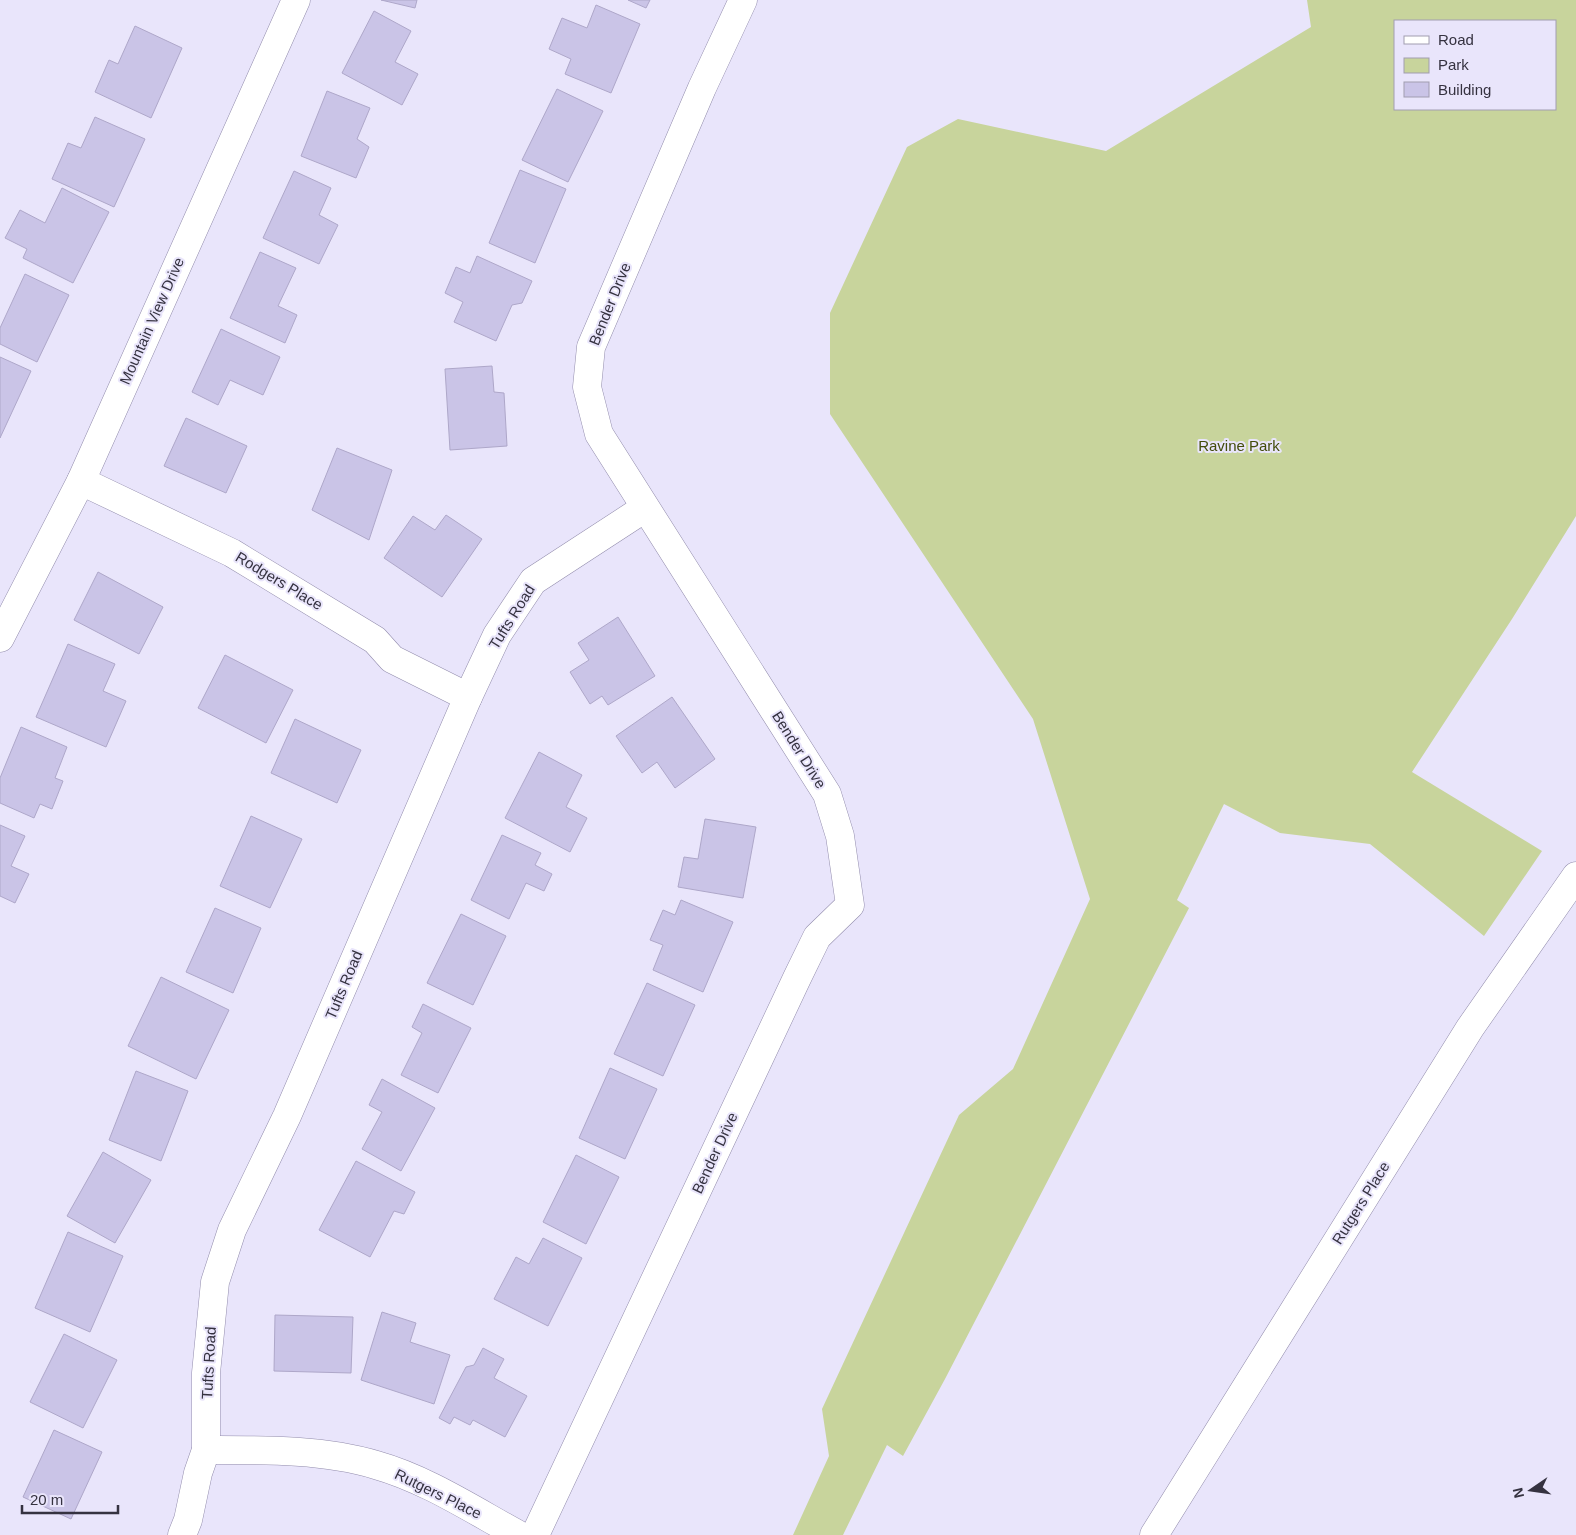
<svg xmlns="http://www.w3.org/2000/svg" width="1576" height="1535" viewBox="0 0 1576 1535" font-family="Helvetica,sans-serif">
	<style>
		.green { fill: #c8d49c; fill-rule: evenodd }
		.building { fill: #cac4e7; stroke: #aea7c9 }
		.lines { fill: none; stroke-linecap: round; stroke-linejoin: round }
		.minor-casing { stroke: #928cac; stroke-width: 29 }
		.minor { stroke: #fff; stroke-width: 28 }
		.labels { text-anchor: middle; stroke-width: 4; stroke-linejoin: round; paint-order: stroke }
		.street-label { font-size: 15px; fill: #353240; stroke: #e9e5fb }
		.park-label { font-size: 15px; fill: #434d0b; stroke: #e9e5fb }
	</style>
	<rect width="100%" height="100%" fill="#e9e5fb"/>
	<path class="green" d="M1307,0H1576V516L1512,619L1412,772L1542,851L1484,936L1370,844L1280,833L1224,804L1177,900L1189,908L945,1379L903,1456L887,1445L843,1535H793L829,1456L822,1409L959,1115L1013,1069L1090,899L1033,719L830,414V313L907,147L958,119L1106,151L1311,27ZM1395,21H1555V109H1395Z"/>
	<g class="building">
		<polygon points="381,0 417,0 415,8"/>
		<polygon points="628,0 650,0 646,8"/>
		<polygon points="596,5 640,24 611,93 565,74 571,59 549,49 562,18 587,28"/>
		<polygon points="374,11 411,31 395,62 418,74 402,105 342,73"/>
		<polygon points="135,26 182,48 151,118 95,92 109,60 118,64"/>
		<polygon points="557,89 603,111 568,182 522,160"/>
		<polygon points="327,91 370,108 357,139 369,147 356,178 301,156"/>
		<polygon points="95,117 145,139 114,207 52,179 68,143 81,148"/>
		<polygon points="520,170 566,189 535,263 489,243"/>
		<polygon points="294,171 331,188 319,215 338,225 319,264 263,238"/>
		<polygon points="62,188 109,212 73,283 23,258 27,249 5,238 20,210 45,223"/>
		<polygon points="260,252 296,268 278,306 297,315 285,343 230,318"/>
		<polygon points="477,256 532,281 522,303 512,305 496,341 454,322 463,302 445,293 456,267 470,273"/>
		<polygon points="25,274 69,295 37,362 0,344 0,328"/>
		<polygon points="221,329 280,357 263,395 230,380 218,405 192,392"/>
		<polygon points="0,357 31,371 0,438"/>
		<polygon points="492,366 494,392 504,393 507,446 450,450 445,369"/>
		<polygon points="186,418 247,446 226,493 164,466"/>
		<polygon points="337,448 392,470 369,540 312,510"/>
		<polygon points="446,515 482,539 442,597 384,558 413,516 435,530"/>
		<polygon points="98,572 163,607 139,654 74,620"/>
		<polygon points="618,617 655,676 608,705 602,696 590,704 570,672 589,660 578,643"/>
		<polygon points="68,644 115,664 103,691 126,701 106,747 36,717"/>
		<polygon points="225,655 293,690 266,743 198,708"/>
		<polygon points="672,697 715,759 675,788 657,762 642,773 616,736"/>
		<polygon points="295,719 361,750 337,803 271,773"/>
		<polygon points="21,727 67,747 55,778 63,781 52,809 40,804 34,818 0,803 0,778"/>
		<polygon points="539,752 582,775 566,807 587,818 570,852 505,818"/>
		<polygon points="251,816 302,839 270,908 220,886"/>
		<polygon points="705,819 756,827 743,898 678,887 684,857 698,859"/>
		<polygon points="0,825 25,836 11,866 29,874 15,903 0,896"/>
		<polygon points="502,835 541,853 535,865 552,874 544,891 526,883 509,919 471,900"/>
		<polygon points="681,900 733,922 703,992 653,970 663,945 650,940 663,910 675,915"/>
		<polygon points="215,908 261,928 233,993 186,972"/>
		<polygon points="461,914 506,936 473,1005 427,983"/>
		<polygon points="161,977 229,1010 196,1079 128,1046"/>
		<polygon points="647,983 695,1005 663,1076 614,1054"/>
		<polygon points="423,1004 471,1028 438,1093 401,1075 422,1033 412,1027"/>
		<polygon points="610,1068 657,1089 625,1159 579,1138"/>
		<polygon points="136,1071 188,1091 161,1161 109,1140"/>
		<polygon points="382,1079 435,1108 401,1171 362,1149 382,1112 369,1105"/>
		<polygon points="103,1152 151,1180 115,1243 67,1216"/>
		<polygon points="576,1155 619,1177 586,1244 543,1222"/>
		<polygon points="356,1161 415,1192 404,1214 394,1211 370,1257 319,1230"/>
		<polygon points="68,1232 123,1256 90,1332 35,1308"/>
		<polygon points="543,1238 582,1258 548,1326 494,1299 516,1257 529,1264"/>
		<polygon points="382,1312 416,1323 410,1342 450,1355 434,1404 361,1380"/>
		<polygon points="275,1315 353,1317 351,1373 274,1371"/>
		<polygon points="64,1334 117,1360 83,1428 30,1402"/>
		<polygon points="483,1348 504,1359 494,1378 527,1396 505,1437 473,1420 470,1425 454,1417 450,1424 439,1418 466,1367 474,1365"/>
		<polygon points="54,1430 102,1452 71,1519 23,1497"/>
	</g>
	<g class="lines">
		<defs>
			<g id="minor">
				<polyline points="81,481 232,553 375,640 392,659 468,697"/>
				<polyline points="0,638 81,481 296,0"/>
				<path d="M206,1450C261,1450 323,1449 376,1465C426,1479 473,1510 519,1535"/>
				<polyline points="182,1535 188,1520 198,1473 206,1450 206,1373 215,1282 232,1230 287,1116 468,697 497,635 533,581 645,508"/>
				<polyline points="535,1535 797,978 817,937 850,905 840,836 827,794 599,434 587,387 591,347 702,88 743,0"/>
				<polyline points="1154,1535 1470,1028 1576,876"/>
			</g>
		</defs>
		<use href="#minor" class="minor-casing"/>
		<use href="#minor" class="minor"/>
	</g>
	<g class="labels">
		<g class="street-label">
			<text transform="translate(610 304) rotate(-68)" y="5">Bender Drive</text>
			<text transform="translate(152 321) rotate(-66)" y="5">Mountain View Drive</text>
			<text transform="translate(279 581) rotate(31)" y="5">Rodgers Place</text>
			<text transform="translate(512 617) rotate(-58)" y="5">Tufts Road</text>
			<text transform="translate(799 750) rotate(58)" y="5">Bender Drive</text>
			<text transform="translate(344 985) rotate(-67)" y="5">Tufts Road</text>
			<text transform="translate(715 1153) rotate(-65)" y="5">Bender Drive</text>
			<text transform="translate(1361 1203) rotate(-58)" y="5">Rutgers Place</text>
			<text transform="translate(209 1363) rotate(-87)" y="5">Tufts Road</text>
			<text transform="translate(438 1494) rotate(26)" y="5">Rutgers Place</text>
		</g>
		<g class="park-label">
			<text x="1239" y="451">Ravine Park</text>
		</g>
	</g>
	<rect x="1394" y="20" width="162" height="90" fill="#e9e5fb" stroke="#a19db0"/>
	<rect x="1404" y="36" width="25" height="8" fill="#ffffff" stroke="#a19db0"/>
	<text x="1438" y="45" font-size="15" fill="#353240">Road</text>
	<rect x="1404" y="58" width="25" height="15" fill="#c8d49c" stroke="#a19db0"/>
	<text x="1438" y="70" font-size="15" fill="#353240">Park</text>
	<rect x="1404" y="82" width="25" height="15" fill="#cac4e7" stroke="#a19db0"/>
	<text x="1438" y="95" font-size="15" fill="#353240">Building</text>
	<g transform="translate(1531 1490) rotate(257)" stroke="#e9e5fb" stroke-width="4" paint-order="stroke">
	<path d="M0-4L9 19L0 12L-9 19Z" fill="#353240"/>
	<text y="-8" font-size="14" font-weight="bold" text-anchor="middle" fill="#353240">N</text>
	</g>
	<path d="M22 1505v8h96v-8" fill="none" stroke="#353240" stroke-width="2.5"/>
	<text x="30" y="1505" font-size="15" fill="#353240" stroke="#e9e5fb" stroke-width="4" paint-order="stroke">20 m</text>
</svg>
